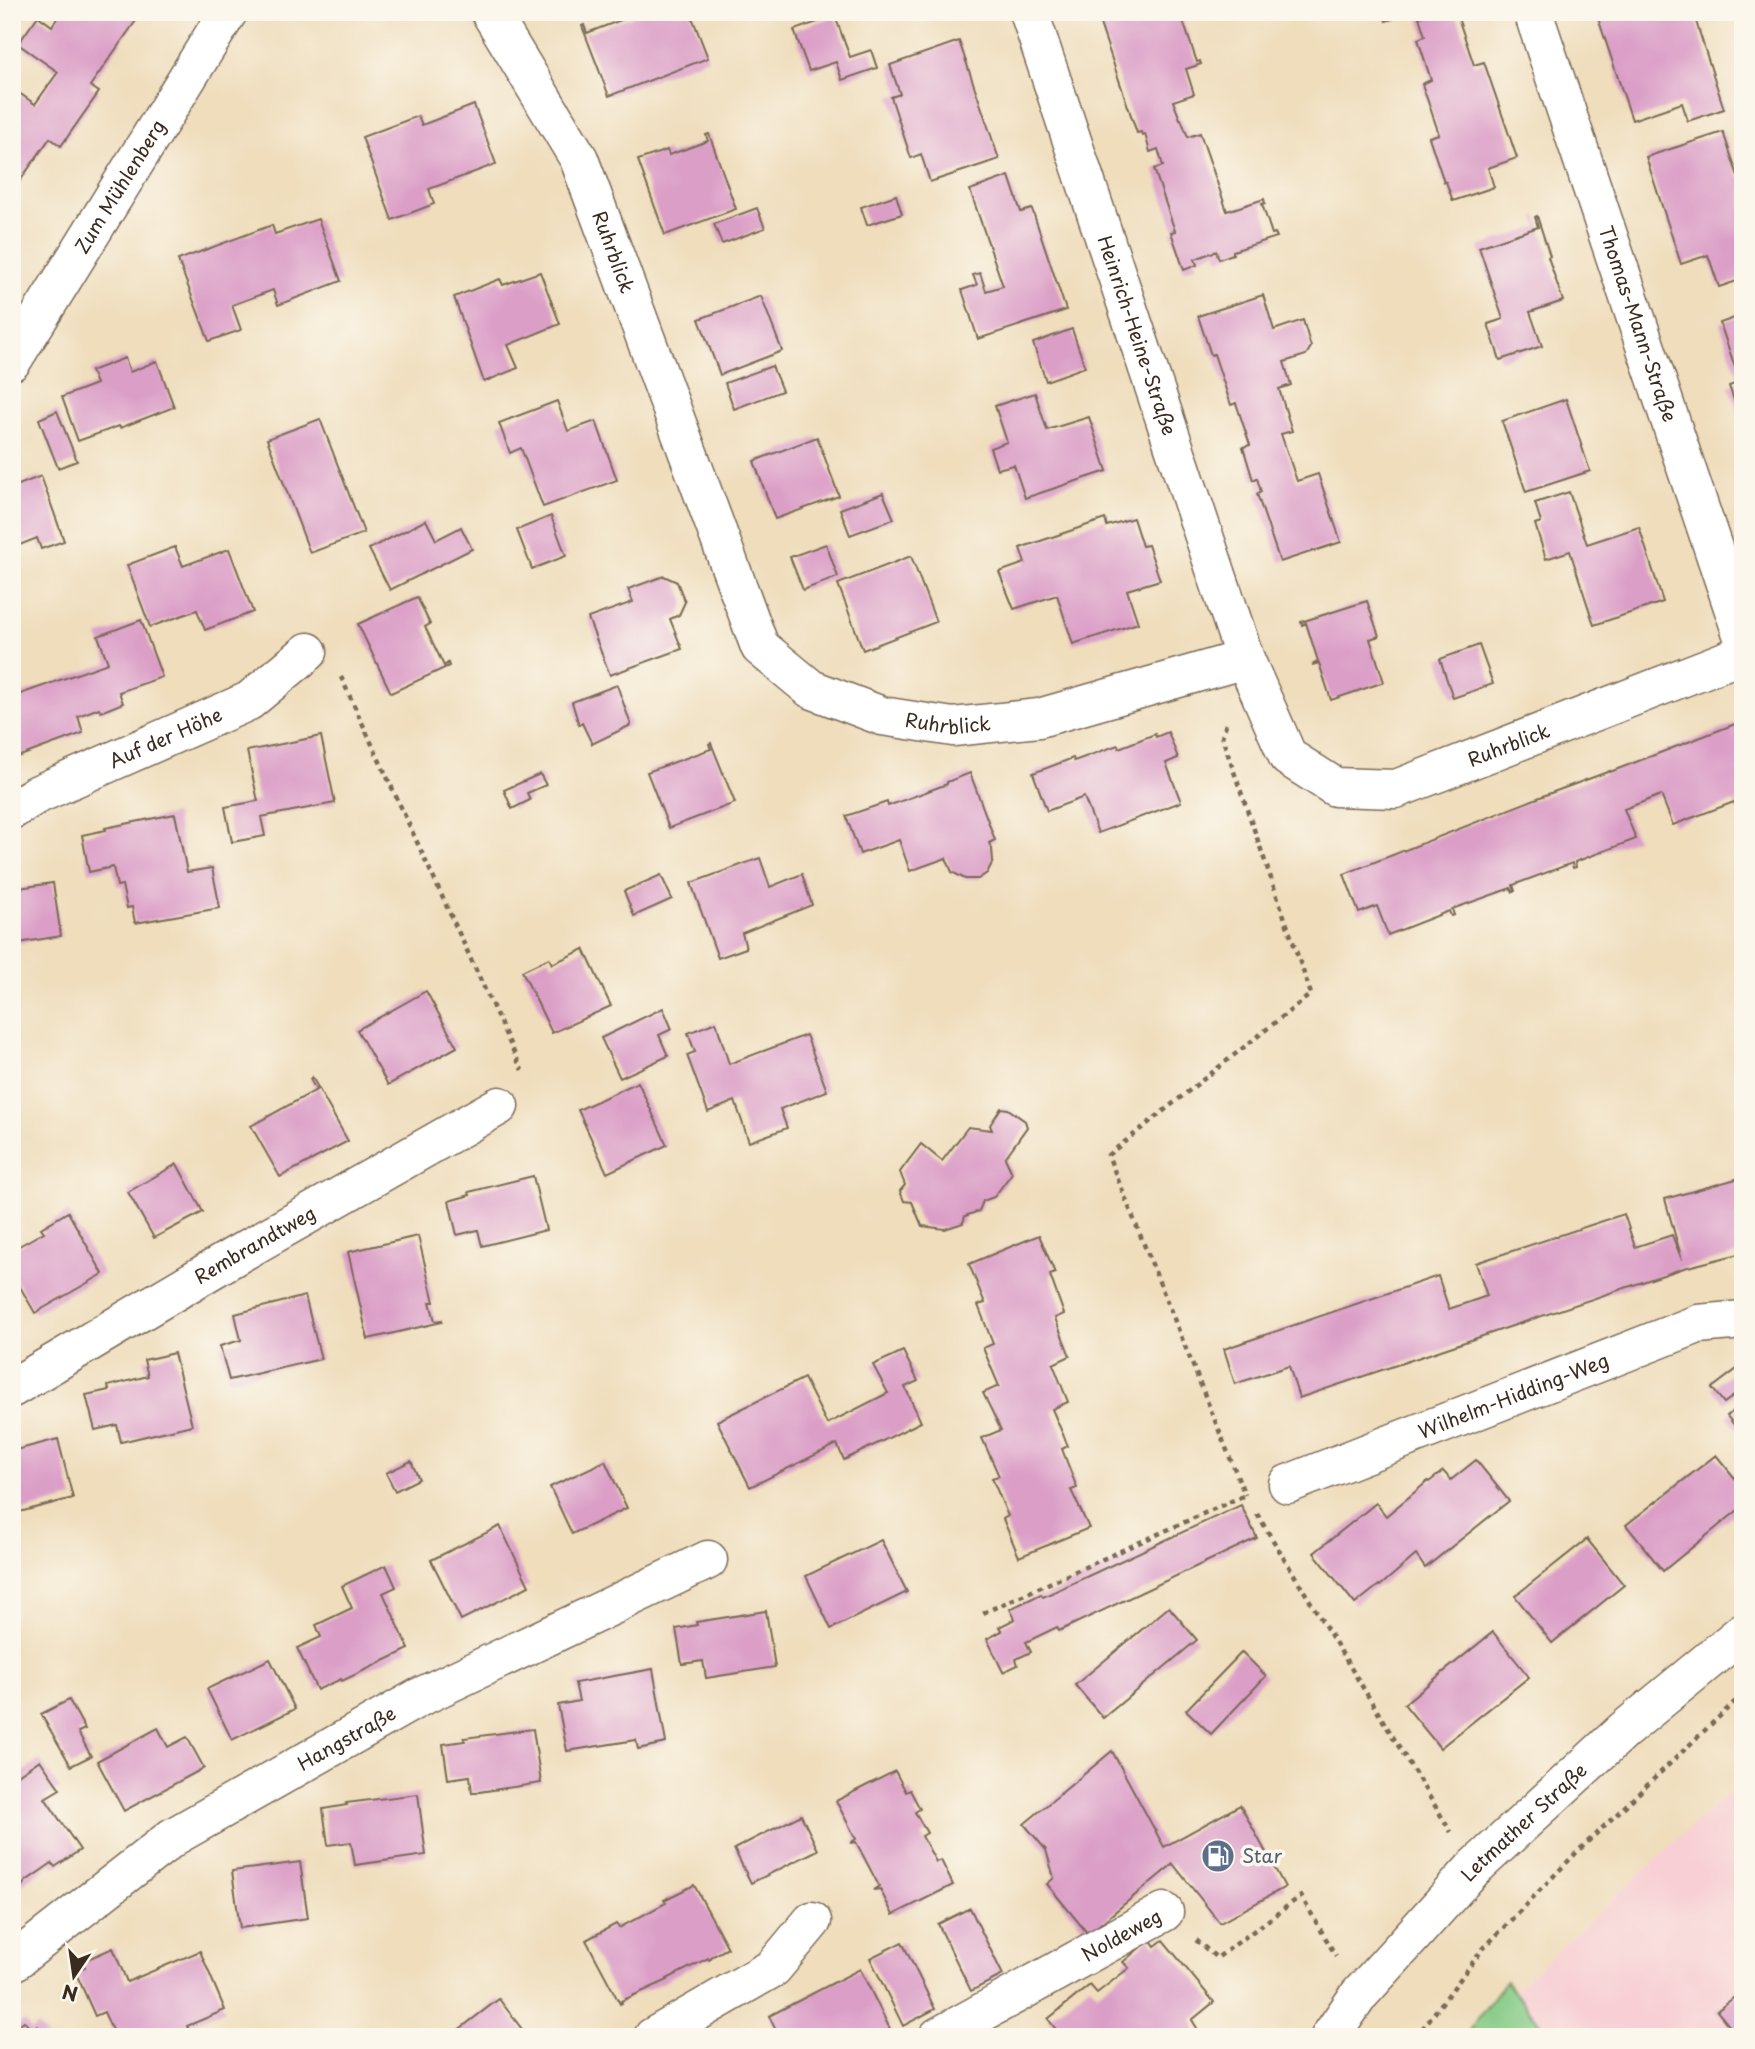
<svg xmlns="http://www.w3.org/2000/svg" width="1755" height="2049" viewBox="0 0 1755 2049" font-family="'Playpen Sans',sans-serif">
	<style>
		.built { fill: #f7cfd4 }
		.green { fill: #84ca85; stroke: #607a52; stroke-width: 2 }
		.building { fill: #db9fc7 }
		.lines { fill: none; stroke-linecap: round; stroke-linejoin: round }
		.street-casing { stroke: #7a6955; stroke-width: 41 }
		.primary-casing { stroke: #7a6955; stroke-width: 41 }
		.path { stroke: #7a6955; stroke-width: 4.5; stroke-dasharray: 5 5; stroke-linecap: butt }
		.street { stroke: #fff; stroke-width: 38 }
		.primary { stroke: #fff; stroke-width: 38 }
		.labels { text-anchor: middle; stroke-width: 7; stroke-linejoin: round; paint-order: stroke }
		.street-label { font-size: 19px; fill: #3b2a1e; stroke: #fbf7ec }
		.service-label { font-size: 19px; fill: #4e5e75; stroke: #fbf7ec; text-anchor: start }
	</style>
	<rect width="100%" height="100%" fill="#fbf7ec"/>
	<filter id="ink" filterUnits="userSpaceOnUse"><feTurbulence type="fractalNoise" baseFrequency=".0143" numOctaves="2"/><feDisplacementMap in="SourceGraphic" scale="14" xChannelSelector="R" yChannelSelector="G"/><feConvolveMatrix kernelMatrix="1 2 1 2 8 2 1 2 1" color-interpolation-filters="sRGB"/></filter>
	<filter id="wash" filterUnits="userSpaceOnUse"><feTurbulence type="fractalNoise" baseFrequency=".00686" numOctaves="4" result="noise"/><feDisplacementMap in="SourceGraphic" scale="28" xChannelSelector="R" yChannelSelector="G"/><feGaussianBlur stdDeviation="1.57" result="paint"/><feColorMatrix in="noise" values="0 0 0 0 0 0 0 0 0 0 0 0 0 0 0 0 0 1.4 0 .05"/><feComposite in="paint" operator="in"/></filter>
	<g filter="url(#wash)">
		<rect width="100%" height="100%" fill="#efddbc"/>
		<polygon class="built" points="1743,1779 1743,2037 1551,2037 1514,1991"/>
		<polygon class="green" points="1506,1981 1551,2037 1464,2037"/>
		<g id="blocks">
			<g class="building">
				<polygon points="61,12 136,12 140,15 90,86 99,92 61,146 50,138 12,192 12,88 35,104 58,72 18,44 38,16 52,26"/>
				<polygon points="642,12 690,12 708,58 609,96 582,26 584,25 587,33"/>
				<polygon points="1096,12 1180,12 1197,62 1200,61 1201,64 1186,69 1194,94 1173,101 1180,119 1181,119 1188,137 1200,133 1227,211 1264,199 1265,203 1262,204 1272,234 1275,233 1277,237 1233,251 1233,254 1219,259 1216,251 1195,259 1197,265 1184,270 1171,232 1175,231 1154,169 1163,166 1158,149 1150,152 1145,134 1142,135 1141,132 1137,133"/>
				<polygon points="1383,12 1412,12 1412,13 1386,21"/>
				<polygon points="1434,12 1456,12 1474,65 1484,62 1517,158 1488,168 1494,187 1453,201 1446,182 1444,182 1429,137 1439,134 1422,84 1431,80 1418,39 1425,36 1419,17"/>
				<polygon points="1596,12 1693,12 1724,109 1688,121 1682,103 1632,120"/>
				<polygon points="835,16 850,57 871,50 877,68 842,80 836,62 809,71 794,30"/>
				<polygon points="959,41 999,159 930,182 921,154 911,158 891,97 900,94 890,65"/>
				<polygon points="474,105 496,164 429,189 434,204 392,220 362,137 418,116 422,125"/>
				<polygon points="1723,132 1738,176 1743,175 1743,279 1719,287 1708,255 1681,264 1646,157"/>
				<polygon points="709,134 736,209 665,235 638,160 667,150 669,155 708,141 706,135"/>
				<polygon points="1009,176 1021,212 1032,209 1066,310 978,339 962,290 977,285 973,275 980,273 986,291 1003,286 970,190"/>
				<polygon points="896,195 902,214 867,225 861,207"/>
				<polygon points="757,208 765,228 722,244 714,224"/>
				<polygon points="1537,216 1550,256 1548,257 1563,301 1530,312 1542,346 1500,360 1488,324 1503,319 1479,247 1538,227 1535,217"/>
				<polygon points="318,219 341,281 278,305 273,290 232,305 241,330 209,341 178,260 272,225 275,234"/>
				<polygon points="540,272 560,324 508,345 518,368 484,382 454,297 500,279 503,285"/>
				<polygon points="1263,295 1274,330 1303,320 1311,347 1306,355 1284,362 1291,385 1279,389 1292,431 1281,434 1297,481 1318,474 1341,542 1280,562 1257,494 1261,492 1257,478 1253,480 1243,447 1250,445 1236,403 1231,405 1214,354 1211,355 1198,316"/>
				<polygon points="761,296 782,351 720,375 699,319"/>
				<polygon points="1743,315 1743,412 1739,414 1729,386 1740,382 1720,323"/>
				<polygon points="1072,329 1085,367 1046,381 1033,343"/>
				<polygon points="125,358 130,372 157,361 174,407 120,428 119,426 78,441 62,397 96,384 91,371"/>
				<polygon points="772,366 782,391 734,409 725,383"/>
				<polygon points="1035,393 1047,430 1089,417 1107,471 1025,498 1014,465 997,469 990,448 1007,442 995,406"/>
				<polygon points="1566,399 1590,471 1526,492 1502,421"/>
				<polygon points="557,401 568,431 596,421 617,480 543,507 521,448 510,453 499,423"/>
				<polygon points="57,411 77,461 58,468 39,419"/>
				<polygon points="320,419 364,533 310,553 267,439"/>
				<polygon points="817,437 839,496 775,519 754,461"/>
				<polygon points="41,476 64,541 41,549 37,538 12,548 12,491 17,489 16,486"/>
				<polygon points="1569,492 1587,544 1639,527 1663,602 1594,625 1570,551 1546,559 1535,524 1541,522 1535,503"/>
				<polygon points="883,493 894,519 850,535 840,509"/>
				<polygon points="551,516 566,556 532,569 517,530"/>
				<polygon points="1133,518 1142,546 1148,545 1160,580 1127,590 1138,623 1073,644 1057,595 1014,609 999,572 1025,563 1020,548 1105,519 1107,526"/>
				<polygon points="426,520 436,540 461,527 472,549 390,590 369,549"/>
				<polygon points="826,544 838,577 803,590 790,557"/>
				<polygon points="175,547 183,566 229,549 253,612 205,630 197,610 150,627 127,565"/>
				<polygon points="911,556 936,622 863,650 838,584"/>
				<polygon points="664,576 677,582 685,602 679,615 670,619 682,649 610,675 588,618 633,602 628,589"/>
				<polygon points="417,597 430,624 425,627 444,666 448,663 449,666 391,693 358,624"/>
				<polygon points="1367,601 1379,636 1370,639 1384,682 1331,700 1319,663 1312,665 1318,661 1306,623 1302,625 1301,622"/>
				<polygon points="141,620 162,677 119,692 123,703 101,712 99,708 78,716 83,733 12,759 12,697 108,663 98,636"/>
				<polygon points="1479,645 1493,684 1453,698 1440,659"/>
				<polygon points="617,685 631,725 592,744 582,723 579,725 572,702"/>
				<polygon points="1743,721 1743,799 1736,801 1738,807 1736,807 1734,802 1673,825 1661,795 1624,809 1636,839 1575,862 1576,867 1573,868 1572,863 1513,885 1515,891 1513,892 1511,888 1452,909 1454,915 1451,916 1449,911 1388,935 1377,906 1359,913 1344,874 1548,794 1610,771 1610,772"/>
				<polygon points="1168,732 1178,758 1166,763 1181,802 1098,833 1084,797 1047,811 1033,773 1073,758 1074,761 1118,745 1119,748 1155,734 1156,737"/>
				<polygon points="321,736 335,803 261,817 265,836 232,842 225,807 258,801 247,751"/>
				<polygon points="711,743 735,803 669,828 647,772 711,749 709,744"/>
				<polygon points="970,773 995,840 989,843 992,849 993,861 987,873 978,879 965,879 952,872 946,858 910,871 899,840 860,854 846,816 887,802 888,806 947,784 947,782"/>
				<polygon points="540,774 546,785 527,793 530,800 512,809 504,790"/>
				<polygon points="175,814 187,872 212,868 220,908 135,923 132,907 127,908 122,885 117,886 113,867 89,872 82,835 106,830 105,828"/>
				<polygon points="760,858 770,887 802,874 812,905 742,933 746,948 718,958 691,883"/>
				<polygon points="661,875 672,899 634,916 624,891"/>
				<polygon points="53,883 61,936 12,944 12,889"/>
				<polygon points="584,949 611,1006 552,1033 522,971 549,958 552,964"/>
				<polygon points="426,991 457,1047 388,1085 357,1030"/>
				<polygon points="663,1008 672,1029 659,1035 668,1056 620,1078 601,1038"/>
				<polygon points="716,1022 729,1064 806,1035 827,1091 780,1109 787,1128 749,1142 735,1101 708,1112 687,1055 695,1052 688,1033"/>
				<polygon points="312,1077 348,1141 280,1177 251,1126 316,1090 310,1079"/>
				<polygon points="638,1082 667,1145 607,1173 578,1110"/>
				<polygon points="1001,1108 1008,1109 1025,1121 1027,1127 1005,1158 1012,1173 994,1197 983,1201 979,1211 965,1216 963,1223 945,1229 922,1226 912,1202 904,1201 900,1191 905,1185 900,1172 921,1144 942,1161 968,1127 992,1130 990,1125"/>
				<polygon points="177,1164 203,1212 154,1238 128,1192"/>
				<polygon points="533,1176 546,1230 482,1246 478,1230 457,1235 449,1201 470,1195 469,1192"/>
				<polygon points="1743,1177 1743,1253 1684,1268 1299,1398 1289,1366 1235,1384 1224,1349 1438,1276 1449,1309 1487,1296 1476,1263 1624,1214 1635,1247 1672,1235 1682,1260 1665,1199"/>
				<polygon points="68,1212 103,1274 35,1313 12,1273 12,1250 44,1232 41,1228"/>
				<polygon points="1039,1235 1055,1273 1050,1275 1064,1314 1055,1318 1070,1356 1053,1364 1068,1402 1052,1409 1068,1446 1062,1449 1077,1488 1071,1490 1089,1528 1019,1557 1003,1519 1008,1516 992,1478 999,1476 982,1438 1001,1430 983,1393 999,1386 983,1348 993,1344 978,1305 985,1303 969,1264"/>
				<polygon points="418,1236 434,1302 430,1302 435,1321 442,1320 442,1322 368,1339 348,1252"/>
				<polygon points="305,1296 321,1359 229,1380 220,1346 241,1340 235,1314"/>
				<polygon points="903,1351 918,1381 905,1387 921,1422 844,1460 837,1444 750,1487 717,1421 804,1378 827,1424 888,1393 873,1365"/>
				<polygon points="174,1353 192,1425 121,1442 117,1425 95,1430 86,1395 109,1390 108,1386 148,1376 144,1360"/>
				<polygon points="1741,1366 1743,1369 1743,1389 1724,1403 1712,1388"/>
				<polygon points="1743,1404 1743,1436 1727,1416"/>
				<polygon points="58,1439 73,1498 12,1514 12,1451"/>
				<polygon points="1716,1455 1743,1488 1743,1506 1663,1571 1626,1525"/>
				<polygon points="1476,1460 1509,1501 1425,1568 1416,1555 1380,1586 1379,1585 1355,1604 1314,1553 1376,1503 1386,1516 1428,1481 1429,1482 1443,1471 1451,1480"/>
				<polygon points="411,1461 419,1479 395,1491 386,1473"/>
				<polygon points="605,1461 627,1508 572,1534 550,1487"/>
				<polygon points="1241,1505 1257,1538 1059,1631 1057,1627 1026,1642 1031,1652 1016,1659 1018,1665 1003,1672 987,1639 1002,1631 999,1627 1015,1619 1010,1609 1041,1594 1043,1597"/>
				<polygon points="500,1526 529,1586 461,1620 431,1560"/>
				<polygon points="1587,1539 1624,1585 1552,1643 1515,1596"/>
				<polygon points="881,1540 907,1592 831,1629 806,1576"/>
				<polygon points="386,1565 396,1587 383,1593 409,1649 342,1681 341,1679 317,1690 297,1648 321,1637 316,1625 352,1608 342,1586"/>
				<polygon points="1169,1607 1197,1640 1103,1718 1075,1685"/>
				<polygon points="766,1611 775,1667 706,1678 703,1661 682,1664 676,1629 697,1625 696,1622"/>
				<polygon points="1493,1632 1529,1677 1440,1748 1404,1704"/>
				<polygon points="1242,1652 1266,1676 1211,1734 1186,1710"/>
				<polygon points="270,1659 295,1709 232,1740 207,1689"/>
				<polygon points="653,1669 666,1743 638,1749 636,1740 567,1751 558,1705 579,1701 575,1683"/>
				<polygon points="69,1700 85,1729 78,1732 91,1756 71,1766 41,1714"/>
				<polygon points="158,1728 168,1747 187,1737 204,1768 124,1811 97,1761"/>
				<polygon points="533,1729 541,1783 472,1793 470,1776 448,1779 443,1744 465,1741 464,1738"/>
				<polygon points="1112,1751 1164,1847 1240,1805 1285,1887 1220,1923 1173,1864 1088,1934 1047,1884 1054,1878 1046,1850 1024,1824"/>
				<polygon points="40,1760 60,1789 45,1798 80,1850 55,1867 52,1863 26,1881 23,1885 12,1869 12,1779"/>
				<polygon points="895,1771 906,1792 910,1790 920,1809 915,1812 927,1833 922,1836 936,1862 941,1860 953,1885 893,1915 880,1889 873,1890 879,1886 856,1842 850,1843 856,1839 836,1801"/>
				<polygon points="418,1794 426,1855 355,1865 351,1842 328,1845 323,1809 347,1805 346,1803"/>
				<polygon points="801,1815 818,1850 751,1883 734,1849"/>
				<polygon points="300,1862 308,1918 240,1928 232,1871"/>
				<polygon points="694,1885 728,1948 711,1957 711,1959 709,1960 708,1958 667,1979 668,1980 621,2001 622,2003 620,2004 586,1940 616,1924 619,1928 666,1903 664,1900"/>
				<polygon points="970,1908 1003,1975 971,1991 938,1924"/>
				<polygon points="1150,1939 1155,1946 1163,1940 1214,2002 1192,2020 1197,2028 1186,2037 1062,2037 1048,2019 1090,1985 1097,1993 1129,1968 1123,1962"/>
				<polygon points="902,1942 935,2009 903,2026 870,1958"/>
				<polygon points="113,1948 127,1982 200,1951 225,2010 187,2026 192,2037 115,2037 104,2012 95,2016 75,1971 85,1967 83,1961"/>
				<polygon points="860,1969 893,2035 888,2037 779,2037 769,2016"/>
				<polygon points="1743,1990 1743,2037 1738,2037 1717,2011"/>
				<polygon points="499,1999 528,2037 449,2037"/>
				<polygon points="24,2021 32,2031 37,2026 47,2037 12,2037 12,2031"/>
			</g>
		</g>
	</g>
	<g filter="url(#ink)">
		<use href="#blocks" fill-opacity="0" stroke="#7a6955" stroke-width="2"/>
		<g class="lines">
			<defs>
				<g id="street">
					<path id="s1" d="M490,12L579,159L760,647L811,689L882,716L953,727L1039,718L1245,659"/>
					<path id="s2" d="M1029,12L1245,659L1288,757L1335,787L1396,789L1743,654"/>
					<path id="s3" d="M1533,12L1743,637"/>
					<path id="s4" d="M12,361L228,12"/>
					<path id="s5" d="M12,810L36,795L249,701L308,652"/>
					<path id="s6" d="M12,1388L233,1257L499,1106"/>
					<path id="s7" d="M1288,1484L1698,1324L1743,1320"/>
					<path id="s8" d="M12,1963L173,1837L418,1698L708,1560"/>
					<polyline points="653,2037 773,1968 812,1921"/>
					<path id="s9" d="M938,2037L1164,1912"/>
				</g>
				<g id="primary">
					<path id="s10" d="M1330,2037L1359,1995L1473,1869L1624,1730L1743,1632"/>
				</g>
			</defs>
			<use href="#street" class="street-casing"/>
			<use href="#primary" class="primary-casing"/>
			<g class="path">
				<polyline points="341,677 522,1070"/>
				<polyline points="1226,724 1222,737 1311,994 1108,1155 1245,1495"/>
				<polyline points="1257,1514 1451,1832"/>
				<polyline points="983,1613 1247,1494"/>
				<polyline points="1196,1940 1217,1958 1301,1896 1336,1956"/>
				<polyline points="1416,2037 1483,1949 1578,1851 1743,1694"/>
			</g>
			<use href="#street" class="street"/>
			<use href="#primary" class="primary"/>
		</g>
	</g>
	<defs>
		<symbol id="fuel-disc" viewBox="-11 -11 22 22"><circle r="9.5" fill="#5c6f8a" stroke="#fbf7ec"/><path d="M-5.5-6h7V0h2V4h1.3V-2.5L3-4.5l.8-.8L6-3V5H2.5V1h-1V6h-7ZM-4.2-4.7v3.2H.2V-4.7Z" fill="#fff"/></symbol>
	</defs>
	<g fill-rule="evenodd">
		<use href="#fuel-disc" x="1199" y="1837" width="38" height="38"/>
	</g>
	<g class="labels">
		<g class="street-label">
			<text dy="7" stroke="none"><textPath href="#s4" startOffset="205">Zum Mühlenberg</textPath></text>
			<text dy="7" stroke="none"><textPath href="#s1" startOffset="271">Ruhrblick</textPath></text>
			<text dy="7" stroke="none"><textPath href="#s3" startOffset="329">Thomas-Mann-Straße</textPath></text>
			<text dy="7" stroke="none"><textPath href="#s2" startOffset="341">Heinrich-Heine-Straße</textPath></text>
			<text dy="7" stroke="none"><textPath href="#s1" startOffset="901">Ruhrblick</textPath></text>
			<text dy="7" stroke="none"><textPath href="#s5" startOffset="170">Auf der Höhe</textPath></text>
			<text dy="7" stroke="none"><textPath href="#s2" startOffset="1027">Ruhrblick</textPath></text>
			<text dy="7" stroke="none"><textPath href="#s6" startOffset="282">Rembrandtweg</textPath></text>
			<text dy="7" stroke="none"><textPath href="#s7" startOffset="242">Wilhelm-Hidding-Weg</textPath></text>
			<text dy="7" stroke="none"><textPath href="#s8" startOffset="404">Hangstraße</textPath></text>
			<text dy="7" stroke="none"><textPath href="#s10" startOffset="290">Letmather Straße</textPath></text>
			<text dy="7" stroke="none"><textPath href="#s9" startOffset="210">Noldeweg</textPath></text>
		</g>
		<g class="service-label">
			<text x="1242" y="1863">Star</text>
		</g>
	</g>
	<rect width="1755" height="2049" fill="none" stroke="#fbf7ec" stroke-width="42"/>
	<g transform="translate(74 1976) rotate(193)" stroke="#fbf7ec" stroke-width="5" paint-order="stroke">
	<path d="M0-5L12 26L0 18L-12 26Z" fill="#3b2a1e"/>
	<text y="-10" font-size="19" font-weight="bold" text-anchor="middle" fill="#3b2a1e">N</text>
	</g>
</svg>
